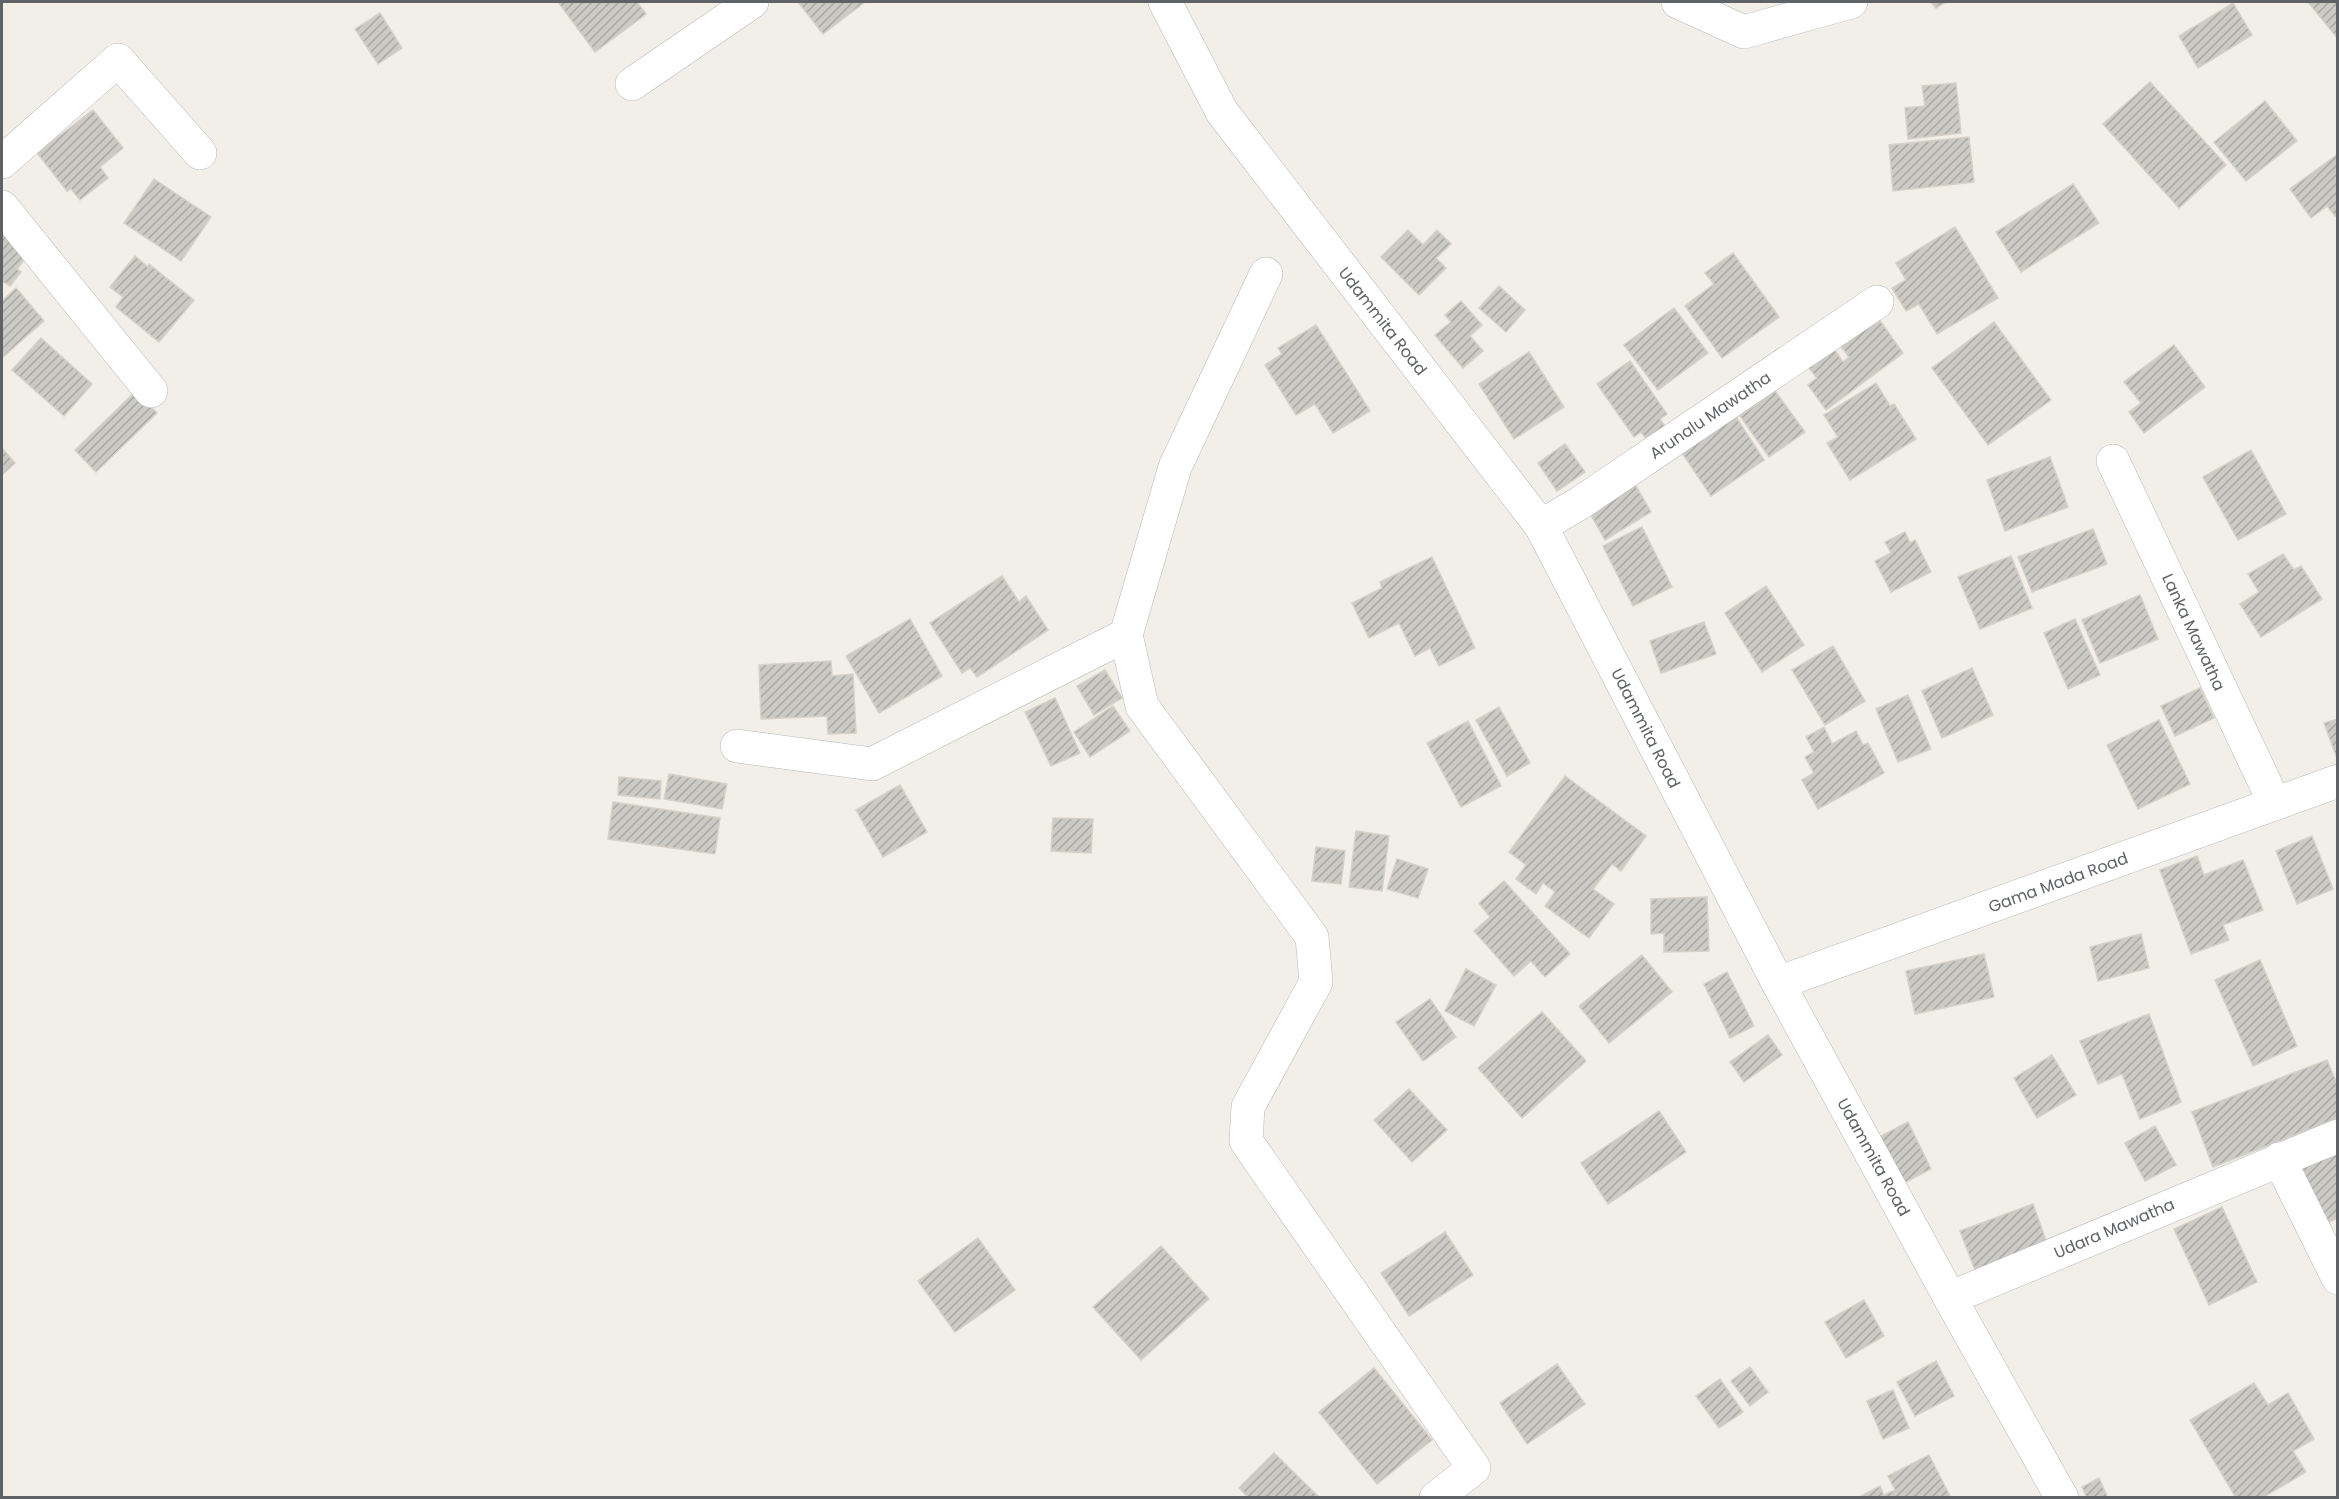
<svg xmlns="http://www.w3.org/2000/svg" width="2339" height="1499" viewBox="0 0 2339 1499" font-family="Poppins,sans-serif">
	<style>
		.building { fill: url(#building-hatch); stroke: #d6d1c6; stroke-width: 1.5 }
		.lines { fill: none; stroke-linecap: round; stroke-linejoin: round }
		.minor-casing { stroke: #b5b8bc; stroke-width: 34 }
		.minor { stroke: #fff; stroke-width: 33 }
		.labels { text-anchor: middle; stroke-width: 4.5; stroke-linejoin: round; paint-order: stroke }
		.street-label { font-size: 16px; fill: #5f6368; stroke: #fff }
	</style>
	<defs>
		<pattern id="building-hatch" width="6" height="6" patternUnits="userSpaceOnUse" patternTransform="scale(1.5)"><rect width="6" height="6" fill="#cccac5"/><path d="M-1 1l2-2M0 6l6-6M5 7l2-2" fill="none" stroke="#a9a8a4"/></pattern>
	</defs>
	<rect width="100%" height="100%" fill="#f1efe8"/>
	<g class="building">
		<polygon points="558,2 637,2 646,14 595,52"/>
		<polygon points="798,2 865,2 823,34"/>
		<polygon points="1931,2 1946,2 1936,8"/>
		<polygon points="2308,2 2338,2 2338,39"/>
		<polygon points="2233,3 2252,35 2198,68 2179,36"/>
		<polygon points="380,13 402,48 378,64 355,29"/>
		<polygon points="2150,82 2226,165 2179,208 2103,124"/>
		<polygon points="1956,83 1961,133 1908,139 1905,108 1925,106 1922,86"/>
		<polygon points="2265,101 2297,141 2246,181 2214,142"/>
		<polygon points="93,110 123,148 100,167 108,178 80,200 71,189 67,191 37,153"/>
		<polygon points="1969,137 1974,182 1893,191 1889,145"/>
		<polygon points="2338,154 2338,214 2335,216 2327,206 2311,218 2290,189"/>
		<polygon points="154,179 211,217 181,261 124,223"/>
		<polygon points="2073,184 2099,223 2021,272 1996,232"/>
		<polygon points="1955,227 1998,298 1937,334 1919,304 1906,311 1892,288 1906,280 1896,263"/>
		<polygon points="1408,230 1423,245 1437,230 1451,244 1436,258 1446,268 1419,295 1381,257"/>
		<polygon points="2,231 30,252 17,269 21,272 10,286 2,281"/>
		<polygon points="1733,253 1779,317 1722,358 1685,306 1714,284 1705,273"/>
		<polygon points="135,256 148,267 149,264 194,300 159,342 116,307 123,297 110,287"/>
		<polygon points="1499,286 1525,310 1506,332 1479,308"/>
		<polygon points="16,288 44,321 3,357 2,355 2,301"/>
		<polygon points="1461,301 1482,325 1470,336 1483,351 1463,368 1435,335 1451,322 1445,315"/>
		<polygon points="1674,308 1708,353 1658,390 1624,345"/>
		<polygon points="1876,315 1903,353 1826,410 1808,385 1817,378 1804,362 1830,343 1843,362 1849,357 1838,343"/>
		<polygon points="1994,322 2051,400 1988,445 1932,368"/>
		<polygon points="1316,325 1370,411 1333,433 1315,404 1296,415 1265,365 1282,354 1278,348"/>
		<polygon points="41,338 92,384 64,416 12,370"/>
		<polygon points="2174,345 2205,387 2144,433 2129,412 2141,403 2124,382"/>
		<polygon points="1529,352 1564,407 1514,439 1479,384"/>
		<polygon points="1630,361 1667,414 1660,419 1668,431 1650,444 1641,432 1634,437 1597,384"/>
		<polygon points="1876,383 1890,406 1894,404 1916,439 1850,480 1827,443 1838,437 1824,415"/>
		<polygon points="136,391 157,413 96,472 75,450"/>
		<polygon points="1775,391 1805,432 1769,457 1740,416"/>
		<polygon points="1736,417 1764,460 1711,496 1682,453"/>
		<polygon points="1565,444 1585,472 1557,491 1538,463"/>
		<polygon points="2,448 15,463 2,475"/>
		<polygon points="2251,450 2286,514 2238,540 2203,477"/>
		<polygon points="2050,457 2068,507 2005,531 1987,480"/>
		<polygon points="1633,481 1651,512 1605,540 1587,508"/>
		<polygon points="1642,527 1672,587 1633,606 1603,546"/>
		<polygon points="2093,529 2107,564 2032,592 2018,557"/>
		<polygon points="1905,532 1910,543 1915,540 1931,572 1891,592 1875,561 1891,553 1885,542"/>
		<polygon points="2283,554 2294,570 2301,566 2322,599 2261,637 2240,604 2259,592 2248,574"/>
		<polygon points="2011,556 2032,608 1980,629 1958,577"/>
		<polygon points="1432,557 1475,648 1439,666 1430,648 1415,656 1399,623 1369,638 1352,603 1382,588 1380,582"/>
		<polygon points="1002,576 1019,602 1026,596 1048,630 977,677 970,668 962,673 930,623"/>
		<polygon points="1766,586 1804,645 1762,672 1725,613"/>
		<polygon points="2140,595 2158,639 2100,663 2082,620"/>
		<polygon points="910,619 942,676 879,713 846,656"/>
		<polygon points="2075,619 2100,675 2068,689 2044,633"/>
		<polygon points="1704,622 1716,654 1661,673 1650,641"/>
		<polygon points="1833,646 1865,701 1825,725 1792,670"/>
		<polygon points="831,661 832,676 853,674 856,733 828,734 827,716 761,719 759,665"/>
		<polygon points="1972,668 1993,715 1942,738 1922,691"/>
		<polygon points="1105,670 1122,698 1094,715 1077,686"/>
		<polygon points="2200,688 2214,718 2175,736 2161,706"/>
		<polygon points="1908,695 1931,749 1898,762 1876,709"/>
		<polygon points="1055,698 1080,753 1051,766 1025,712"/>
		<polygon points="1113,706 1130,731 1090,757 1074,732"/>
		<polygon points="1499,707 1530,763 1507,776 1476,720"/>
		<polygon points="2338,719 2338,755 2336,756 2324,723"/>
		<polygon points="2159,720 2190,784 2138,809 2107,745"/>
		<polygon points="1468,721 1501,786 1461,807 1427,743"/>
		<polygon points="1824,727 1832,744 1856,731 1863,745 1868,743 1884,773 1818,809 1802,780 1814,773 1805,757 1814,752 1806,737"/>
		<polygon points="669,774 727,784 722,809 664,799"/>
		<polygon points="1565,776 1646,836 1621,871 1612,864 1593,889 1614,904 1589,938 1545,906 1555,892 1543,883 1536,894 1516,879 1526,865 1509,852"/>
		<polygon points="619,777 661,781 660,799 618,795"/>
		<polygon points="900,785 927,832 883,857 856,810"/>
		<polygon points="613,802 720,818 715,854 608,839"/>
		<polygon points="1053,818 1093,819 1091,853 1051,851"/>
		<polygon points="1356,831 1389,836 1382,891 1349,887"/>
		<polygon points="2312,836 2333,889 2297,904 2276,851"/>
		<polygon points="1316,847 1345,851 1341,884 1312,881"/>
		<polygon points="2197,856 2204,875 2243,860 2263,910 2223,925 2229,940 2191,954 2160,870"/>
		<polygon points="1397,859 1428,869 1418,898 1387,889"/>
		<polygon points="1504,881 1570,954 1545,977 1531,961 1514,976 1474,931 1490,917 1479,903"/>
		<polygon points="1707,897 1709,951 1664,952 1664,933 1651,934 1651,899"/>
		<polygon points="2141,934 2149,968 2098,981 2090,947"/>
		<polygon points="1984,954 1994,997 1915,1014 1906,971"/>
		<polygon points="1642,955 1672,992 1609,1043 1579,1006"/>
		<polygon points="2260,960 2297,1046 2253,1066 2215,980"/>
		<polygon points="1466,969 1496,985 1474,1026 1445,1011"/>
		<polygon points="1727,972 1754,1026 1730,1038 1704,984"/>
		<polygon points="1430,999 1456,1037 1423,1061 1396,1022"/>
		<polygon points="1542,1012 1586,1061 1522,1118 1478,1068"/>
		<polygon points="2149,1014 2181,1102 2140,1119 2122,1074 2098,1084 2080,1041"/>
		<polygon points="1768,1035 1782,1055 1744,1082 1730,1062"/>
		<polygon points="2052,1055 2076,1095 2037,1118 2014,1078"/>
		<polygon points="2327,1060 2338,1086 2338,1118 2213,1167 2192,1112"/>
		<polygon points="1409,1089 1447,1130 1412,1162 1374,1120"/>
		<polygon points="1659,1111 1686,1152 1608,1204 1581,1163"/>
		<polygon points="1908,1122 1931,1169 1902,1184 1879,1137"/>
		<polygon points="2155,1126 2176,1165 2145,1181 2125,1143"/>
		<polygon points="2338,1140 2338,1218 2325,1224 2297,1157"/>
		<polygon points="2033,1204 2047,1243 1975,1270 1960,1231"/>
		<polygon points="2222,1207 2257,1282 2209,1305 2174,1229"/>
		<polygon points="1445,1232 1473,1275 1409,1316 1381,1273"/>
		<polygon points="978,1238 1015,1290 955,1332 918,1281"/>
		<polygon points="1161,1246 1209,1299 1141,1360 1093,1307"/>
		<polygon points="1864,1300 1884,1336 1846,1358 1825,1322"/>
		<polygon points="1936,1361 1954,1396 1915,1416 1897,1382"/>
		<polygon points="1557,1364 1585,1404 1527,1444 1500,1403"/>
		<polygon points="1750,1367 1768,1392 1750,1406 1731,1381"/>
		<polygon points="1374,1368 1432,1440 1377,1484 1319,1412"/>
		<polygon points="1720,1379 1743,1412 1719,1428 1696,1396"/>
		<polygon points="2254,1383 2268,1405 2288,1393 2314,1439 2293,1451 2306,1472 2262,1498 2236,1498 2190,1420"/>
		<polygon points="1893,1390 1909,1428 1883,1439 1867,1401"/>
		<polygon points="1274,1453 1320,1498 1249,1498 1239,1488"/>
		<polygon points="1929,1455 1951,1498 1857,1498 1880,1486 1884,1495 1895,1490 1888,1476"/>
		<polygon points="2099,1478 2108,1498 2087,1498 2082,1487"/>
	</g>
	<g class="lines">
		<defs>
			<g id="minor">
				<polyline points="1165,2 1222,112 1541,526 1778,983 1950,1298 2062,1498"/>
				<polyline points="1678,2 1744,32 1851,2"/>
				<polyline points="632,84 752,2"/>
				<polyline points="2,162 118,60 200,153"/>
				<polyline points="2,207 151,391"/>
				<polyline points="2113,461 2275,804"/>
				<polyline points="1541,526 1580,503 1877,302"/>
				<polyline points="1126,635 1142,706 1312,937 1316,982 1248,1107 1246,1141 1474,1468 1436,1498"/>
				<polyline points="737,746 872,764 1126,635 1175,467 1266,274"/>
				<polyline points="1778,983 2338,781"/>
				<polyline points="2279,1159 2338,1278"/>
				<polyline points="1950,1298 2338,1136"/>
			</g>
		</defs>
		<use href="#minor" class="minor-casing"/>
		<use href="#minor" class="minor"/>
	</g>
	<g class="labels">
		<g class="street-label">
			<text transform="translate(1383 321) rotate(52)" y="6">Udammita Road</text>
			<text transform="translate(1710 415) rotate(-34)" y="6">Arunalu Mawatha</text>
			<text transform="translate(2194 632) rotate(65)" y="6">Lanka Mawatha</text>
			<text transform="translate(1646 728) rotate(63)" y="6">Udammita Road</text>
			<text transform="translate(2058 882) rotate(-20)" y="6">Gama Mada Road</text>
			<text transform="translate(1874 1157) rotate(61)" y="6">Udammita Road</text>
			<text transform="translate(2114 1228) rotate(-23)" y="6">Udara Mawatha</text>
		</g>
	</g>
	<rect width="2339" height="1499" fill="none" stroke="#5f6368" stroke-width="6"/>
</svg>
